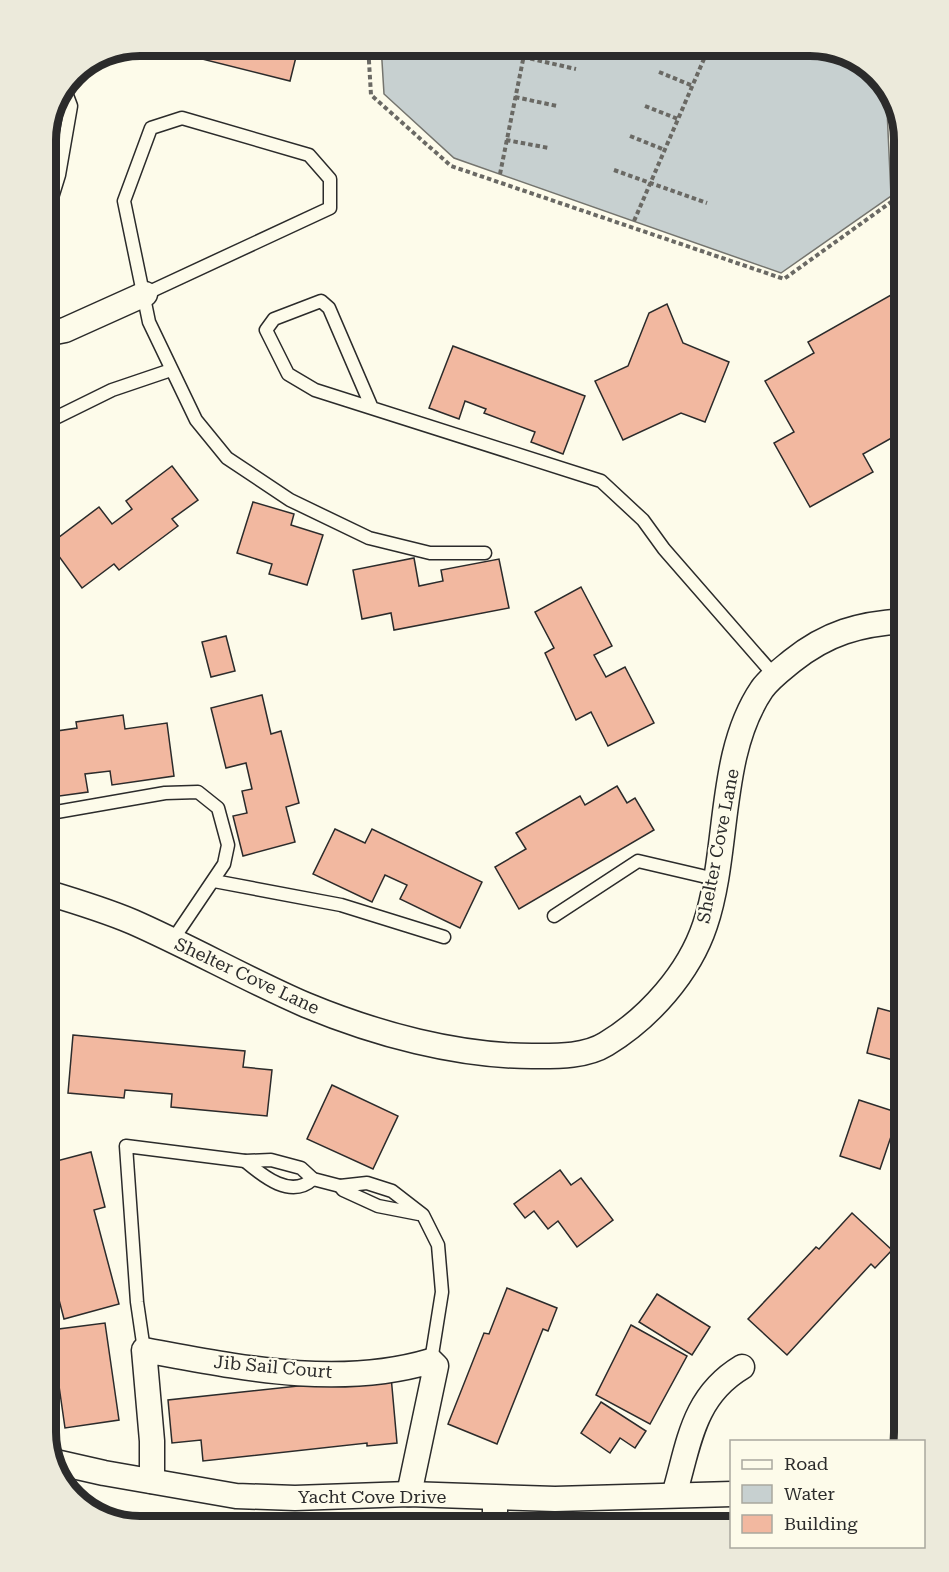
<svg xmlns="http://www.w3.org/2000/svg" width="949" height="1572" viewBox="0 0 949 1572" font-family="'Roboto Serif',serif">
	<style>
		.water { fill: #c7d0d0; stroke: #74746e; stroke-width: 1.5 }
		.building { fill: #f2b8a0; stroke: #2b2b2b; stroke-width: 1.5 }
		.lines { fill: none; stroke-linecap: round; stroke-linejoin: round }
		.lane-casing { stroke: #2b2b2b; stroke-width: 15 }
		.street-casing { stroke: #2b2b2b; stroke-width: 27 }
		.path { stroke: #6a6964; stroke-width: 4; stroke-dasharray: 4.5 3; stroke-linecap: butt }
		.lane { stroke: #fdfbea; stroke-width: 12 }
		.street { stroke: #fdfbea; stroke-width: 24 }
		.labels { text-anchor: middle; stroke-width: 4.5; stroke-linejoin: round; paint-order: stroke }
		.street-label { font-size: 18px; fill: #2b2b2b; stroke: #fdfbea }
		.rim { fill: none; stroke: #2b2b2b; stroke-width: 8 }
	</style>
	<rect width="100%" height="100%" fill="#fdfbea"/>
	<polygon class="water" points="381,45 816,45 862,61 886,88 891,196 781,273 454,158 384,94"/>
	<g class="building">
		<polygon points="201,45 299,45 290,81 198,58"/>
		<polygon points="898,291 901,297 904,296 904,431 863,454 873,472 810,507 774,443 794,432 765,381 814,353 808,342"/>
		<polygon points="667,304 683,343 729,362 705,422 681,413 623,440 595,381 628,366 649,313"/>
		<polygon points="453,346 585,396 563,454 531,442 535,432 484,413 486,409 465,401 459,419 429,408"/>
		<polygon points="172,466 198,500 172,519 178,526 119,570 114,564 82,588 50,544 99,507 112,524 132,509 126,501"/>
		<polygon points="253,502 294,514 291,525 323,535 307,585 269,574 272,564 237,553"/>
		<polygon points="414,558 419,586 443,581 441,570 499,559 509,608 394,630 391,613 362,619 353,570"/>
		<polygon points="581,587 612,646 594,655 606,677 625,667 654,723 608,746 591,712 576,720 545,653 554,648 535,612"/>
		<polygon points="226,636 235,671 211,677 202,642"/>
		<polygon points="262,695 271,734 281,731 299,803 286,807 295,842 243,856 233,816 247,813 242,791 252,789 246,763 226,768 211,708"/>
		<polygon points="123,715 125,729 167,723 174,776 112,785 110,771 85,774 88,792 45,798 45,745 52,744 50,732 77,728 76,722"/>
		<polygon points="617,786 627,803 635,798 654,830 519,909 495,867 526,849 516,833 580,796 585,805"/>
		<polygon points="335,829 365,843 372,829 482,882 460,928 400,899 407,885 385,875 372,902 313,874"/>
		<polygon points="878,1008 904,1015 904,1063 867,1053"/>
		<polygon points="73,1035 245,1051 243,1067 272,1070 267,1116 171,1107 172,1094 125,1090 124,1098 68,1093"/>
		<polygon points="332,1085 398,1116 373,1169 307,1139"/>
		<polygon points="859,1100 899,1113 880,1169 840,1156"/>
		<polygon points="91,1152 105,1207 94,1210 119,1304 64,1319 45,1246 45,1217 53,1215 45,1184 45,1164"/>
		<polygon points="560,1170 571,1185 581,1178 613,1220 577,1247 558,1221 548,1229 534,1211 525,1218 514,1204"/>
		<polygon points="852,1213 892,1250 875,1268 871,1264 787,1355 748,1319 816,1247 819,1249"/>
		<polygon points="507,1288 557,1308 548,1331 543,1329 497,1444 448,1424 484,1333 489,1334"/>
		<polygon points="657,1294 710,1327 692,1355 639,1322"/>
		<polygon points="105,1323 119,1420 65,1428 51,1330"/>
		<polygon points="631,1325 687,1356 650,1424 596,1395"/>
		<polygon points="391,1376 397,1443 367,1446 367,1443 203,1461 201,1440 172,1443 168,1400"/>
		<polygon points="601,1402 646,1431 635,1448 620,1438 610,1453 581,1433"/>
	</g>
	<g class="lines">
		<defs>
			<g id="lane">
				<polyline points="45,220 59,175 71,106 65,90"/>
				<polyline points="145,294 330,208 330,179 309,155 182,118 151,128 124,201 149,322 196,420 227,458 290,500 369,538 430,553 485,553"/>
				<polyline points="372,408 329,308 321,301 274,319 266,330 288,374 315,390 601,481 643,520 664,549 774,675"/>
				<polyline points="45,423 112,390 171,370"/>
				<polyline points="45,814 165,793 198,792 218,808 228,845 224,864 172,941"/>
				<polyline points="214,881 341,905 444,937"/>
				<polyline points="554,916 638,861 715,879"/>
				<path d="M245,1161C264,1177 291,1199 313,1179"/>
				<polyline points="340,1186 343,1190 378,1206 419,1214"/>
				<polyline points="144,1350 137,1302 126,1146 245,1161 271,1160 301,1168 313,1179 340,1186 367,1183 392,1191 423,1215 438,1245 442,1292 431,1361"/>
			</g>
			<g id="street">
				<polyline points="45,334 65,330 145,294"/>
				<path d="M45,892C75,901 105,910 133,922C192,948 248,980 306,1005C376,1034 457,1056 532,1056C556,1056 585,1057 606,1044C649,1018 689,973 705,925C730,851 717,755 762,689C770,678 781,670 792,661C827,633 859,624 904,621"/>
				<polyline points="51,1461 104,1473 236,1496 295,1498 409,1494 555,1499 732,1494"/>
				<path d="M152,1481V1441L144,1350C238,1367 337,1389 431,1361L436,1366L409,1494"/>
				<path d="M674,1495C689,1445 692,1397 742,1367"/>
				<polyline points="495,1498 495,1527"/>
			</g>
		</defs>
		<use href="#lane" class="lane-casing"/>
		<use href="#street" class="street-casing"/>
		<g class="path">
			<polyline points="368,45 371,95 451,166 784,279 898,197 895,99"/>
			<polyline points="689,45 708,51"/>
			<polyline points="523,57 576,69"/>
			<polyline points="659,72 693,86"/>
			<polyline points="515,97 557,106"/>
			<polyline points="645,106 678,119"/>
			<polyline points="630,136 665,150"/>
			<polyline points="506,140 549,148"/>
			<polyline points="614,170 707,203"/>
			<polyline points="500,174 526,45"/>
			<polyline points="634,221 710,45"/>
		</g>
		<use href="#lane" class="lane"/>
		<use href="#street" class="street"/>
	</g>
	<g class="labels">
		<g class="street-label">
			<text transform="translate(718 846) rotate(-79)" y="6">Shelter Cove Lane</text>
			<text transform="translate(247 976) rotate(25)" y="6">Shelter Cove Lane</text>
			<text transform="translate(273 1367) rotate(5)" y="6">Jib Sail Court</text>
			<text x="372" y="1503">Yacht Cove Drive</text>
		</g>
	</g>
	<path d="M0 0H949V1572H0ZM140 56H810A84 84 0 0 1 894 140V1432A84 84 0 0 1 810 1516H140A84 84 0 0 1 56 1432V140A84 84 0 0 1 140 56Z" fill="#eceadb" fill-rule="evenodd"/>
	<path class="rim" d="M140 56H810A84 84 0 0 1 894 140V1432A84 84 0 0 1 810 1516H140A84 84 0 0 1 56 1432V140A84 84 0 0 1 140 56Z"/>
	<rect x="730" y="1440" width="195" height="108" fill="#fdfbea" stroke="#a9a89e" stroke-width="1.5"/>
	<rect x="742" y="1460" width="30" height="9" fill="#fdfbea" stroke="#a9a89e" stroke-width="1.5"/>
	<text x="784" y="1470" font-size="18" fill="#2b2b2b">Road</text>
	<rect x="742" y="1485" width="30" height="18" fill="#c7d0d0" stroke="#a9a89e" stroke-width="1.5"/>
	<text x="784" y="1500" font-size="18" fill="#2b2b2b">Water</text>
	<rect x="742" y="1515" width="30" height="18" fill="#f2b8a0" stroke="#a9a89e" stroke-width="1.5"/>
	<text x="784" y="1530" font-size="18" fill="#2b2b2b">Building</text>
</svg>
